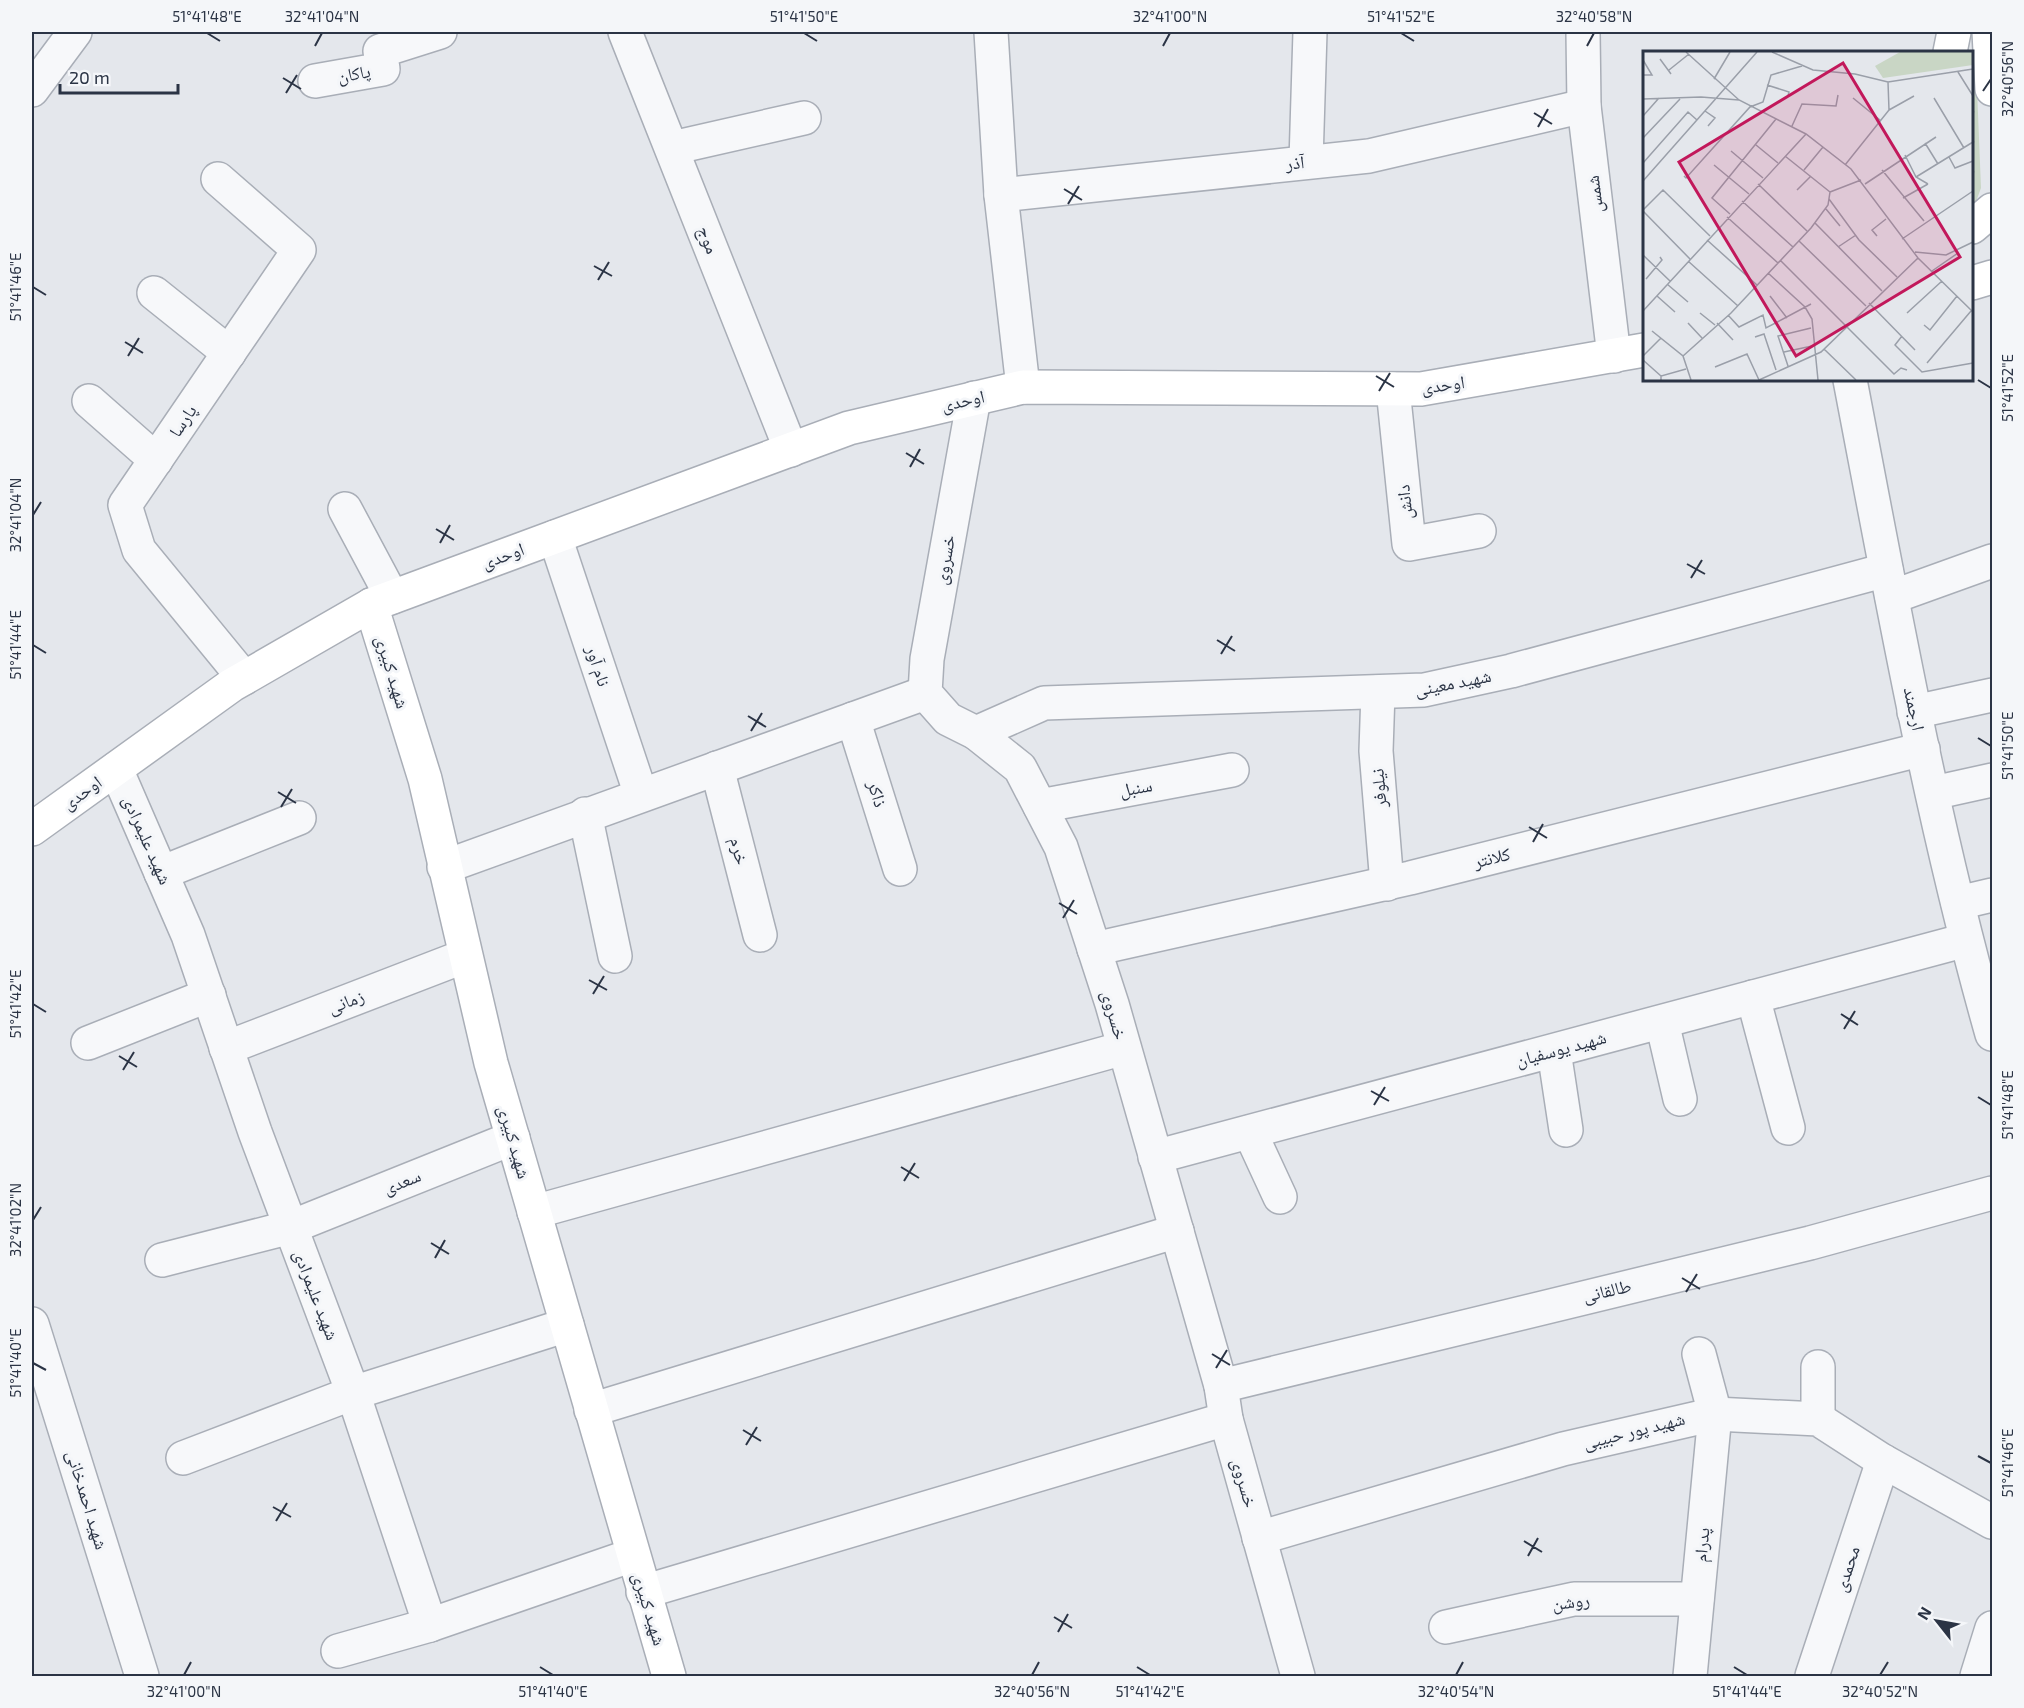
<svg xmlns="http://www.w3.org/2000/svg" width="2024" height="1708" viewBox="0 0 2024 1708" font-family="'Exo 2','Noto Naskh Arabic',sans-serif">
	<style>
		.grass { fill: url(#grass-tufts) }
		.lines { fill: none; stroke-linecap: round; stroke-linejoin: round }
		.street-casing { stroke: #a9aeb7; stroke-width: 36 }
		.secondary-casing { stroke: #a9aeb7; stroke-width: 36 }
		.street { stroke: #f7f8fa; stroke-width: 33 }
		.secondary { stroke: #fff; stroke-width: 33 }
		.ticks { fill: none; stroke: #2b3445; stroke-width: 2 }
		.labels { text-anchor: middle; stroke-width: 6; stroke-linejoin: round; paint-order: stroke }
		.street-label { font-size: 18px; fill: #2b3445; stroke: #f4f6f9 }
		.inset-road { fill: none; stroke: #9a9fa9; stroke-width: 1.5 }
		.view { fill: #c2185b; fill-opacity: 0.15; stroke: #c2185b; stroke-width: 3 }
		.inset-edge { fill: none; stroke: #2b3445; stroke-width: 3 }
		.neatline { fill: none; stroke: #2b3445; stroke-width: 2 }
		.ticks-label { font-size: 15px; text-anchor: middle; fill: #2b3445 }
	</style>
	<defs>
		<pattern id="grass-tufts" width="24" height="20" patternUnits="userSpaceOnUse" patternTransform="scale(1.5)"><rect width="24" height="20" fill="#c9d6c5"/><path d="M3 7l-1-3M5 7V3M7 7l1-3M15 17l-1-3M17 17v-4M19 17l1-3" fill="none" stroke="#adb8ab"/></pattern>
	</defs>
	<rect width="100%" height="100%" fill="#e4e7ec"/>
	<polygon class="grass" points="1975,39 1981,188 1974,207 1972,206 1972,54"/>
	<g class="lines">
		<defs>
			<g id="street">
				<polyline points="625,32 791,450"/>
				<polyline points="991,32 1001,195 1023,387"/>
				<polyline points="1583,32 1584,106 1614,356"/>
				<polyline points="315,81 383,69 380,51 440,32"/>
				<polyline points="32,90 75,32"/>
				<polyline points="672,148 804,118"/>
				<polyline points="1306,161 1310,32"/>
				<polyline points="218,179 299,250 125,505 139,550 244,678"/>
				<polyline points="1001,195 1369,156 1584,106"/>
				<polyline points="154,293 229,353"/>
				<path d="M1850,380C1892,599 1931,819 1992,1034"/>
				<polyline points="1393,389 1409,544 1479,531"/>
				<polyline points="974,398 927,659 925,693 948,719 976,733 1020,768 1061,847 1112,1004 1221,1386 1226,1419 1298,1676"/>
				<polyline points="89,401 156,460"/>
				<polyline points="345,509 392,597"/>
				<polyline points="555,537 641,795"/>
				<polyline points="1892,597 1992,561"/>
				<polyline points="1378,692 1376,751 1387,884"/>
				<polyline points="1914,712 1992,695"/>
				<polyline points="853,719 900,869"/>
				<polyline points="976,733 1044,703 1424,690 1511,671 1886,570"/>
				<polyline points="717,768 760,935"/>
				<polyline points="116,769 188,935 255,1132 353,1393 430,1625 633,1555"/>
				<polyline points="1933,793 1992,780"/>
				<polyline points="1040,806 1232,770"/>
				<polyline points="585,814 615,956"/>
				<polyline points="444,867 925,693"/>
				<polyline points="161,873 299,818"/>
				<polyline points="1958,903 1992,895"/>
				<polyline points="1094,949 1410,878 1923,749"/>
				<polyline points="1753,997 1788,1128"/>
				<polyline points="1662,1022 1680,1099"/>
				<polyline points="88,1043 209,995"/>
				<polyline points="226,1048 465,956"/>
				<polyline points="1554,1051 1566,1130"/>
				<polyline points="1250,1132 1280,1197"/>
				<polyline points="1155,1157 1966,940"/>
				<polyline points="534,1212 1124,1048"/>
				<polyline points="162,1260 291,1227 513,1138"/>
				<polyline points="32,1324 142,1676"/>
				<polyline points="1221,1386 1810,1243 1992,1193"/>
				<polyline points="591,1410 1177,1231"/>
				<polyline points="1818,1419 1818,1367"/>
				<polyline points="183,1458 353,1393 567,1325"/>
				<polyline points="1259,1538 1563,1449 1715,1414 1818,1419 1883,1461 1992,1522"/>
				<polyline points="643,1592 1226,1419"/>
				<polyline points="1446,1627 1574,1599 1697,1599"/>
				<polyline points="338,1651 430,1625"/>
				<polyline points="1690,1676 1715,1414 1699,1354"/>
				<polyline points="1812,1676 1883,1461"/>
				<polyline points="1977,1676 1992,1628"/>
			</g>
			<g id="secondary">
				<polyline points="1989,32 1992,89"/>
				<polyline points="1950,52 1954,32"/>
				<polyline points="1972,227 1992,210"/>
				<polyline points="1972,283 1992,277"/>
				<polyline points="371,605 425,779 491,1063 669,1676"/>
				<polyline points="32,829 232,685 371,605 849,428 1023,387 1421,389 1644,350"/>
			</g>
		</defs>
		<use href="#street" class="street-casing"/>
		<use href="#secondary" class="secondary-casing"/>
		<use href="#street" class="street"/>
		<use href="#secondary" class="secondary"/>
	</g>
	<path class="ticks" d="M207,33L220,41M804,33L817,41M1401,33L1414,41M315,46L322,33M1163,46L1170,33M1587,46L1594,33M283,78L301,89M1983,91L1991,79M286,93L297,75M1534,113L1552,124M1538,127L1548,109M1064,189L1082,200M1068,204L1079,186M594,266L612,276M598,280L609,262M33,287L46,295M125,342L143,353M128,356L139,338M1376,376L1394,387M1978,380L1991,388M1379,391L1390,373M906,453L924,464M910,467L920,449M33,515L41,502M436,529L454,540M440,543L450,525M1687,564L1705,574M1691,578L1702,560M1217,640L1235,651M33,645L46,653M1221,654L1232,636M748,716L766,727M751,731L762,713M1978,738L1991,746M278,792L296,803M281,807L292,789M1529,827L1547,838M1533,842L1543,824M1059,903L1077,914M1063,918L1074,900M589,980L607,990M593,994L604,976M33,1004L46,1012M1841,1014L1858,1025M1844,1029L1855,1011M119,1056L137,1067M123,1070L134,1052M1371,1091L1389,1101M1978,1097L1991,1105M1374,1105L1385,1087M901,1167L919,1178M904,1181L915,1163M33,1220L41,1207M431,1243L449,1254M435,1258L445,1240M1682,1278L1700,1289M1686,1292L1697,1274M1212,1354L1230,1365M33,1363L46,1370M1216,1368L1227,1350M743,1430L761,1441M746,1445L757,1427M1978,1456L1991,1463M273,1507L291,1517M276,1521L287,1503M1524,1541L1542,1552M1528,1556L1538,1538M1054,1617L1072,1628M1058,1632L1068,1614M540,1667L553,1675M1137,1667L1150,1675M1734,1667L1747,1675M184,1675L191,1662M1032,1675L1039,1662M1456,1675L1463,1662M1880,1675L1888,1662"/>
	<g class="labels">
		<g class="street-label">
			<text transform="translate(354 74) rotate(-10)" y="6">پاکان</text>
			<text transform="translate(1295 163) rotate(-6)" y="6">آذر</text>
			<text transform="translate(1595 194) rotate(-97)" y="6">شمس</text>
			<text transform="translate(708 240) rotate(69)" y="6">موج</text>
			<text transform="translate(1443 385) rotate(-8)" y="6">اوحدی</text>
			<text transform="translate(963 401) rotate(-13)" y="6">اوحدی</text>
			<text transform="translate(183 421) rotate(-56)" y="6">پارسا</text>
			<text transform="translate(1405 502) rotate(-96)" y="6">دانش</text>
			<text transform="translate(503 556) rotate(-20)" y="6">اوحدی</text>
			<text transform="translate(945 560) rotate(-80)" y="6">خسروی</text>
			<text transform="translate(598 666) rotate(72)" y="6">نام آور</text>
			<text transform="translate(392 672) rotate(73)" y="6">شهید کبیری</text>
			<text transform="translate(1453 683) rotate(-11)" y="6">شهید معینی</text>
			<text transform="translate(1914 709) rotate(78)" y="6">ارجمند</text>
			<text transform="translate(1136 788) rotate(-10)" y="6">سنبل</text>
			<text transform="translate(1379 788) rotate(-95)" y="6">نیلوفر</text>
			<text transform="translate(82 793) rotate(-36)" y="6">اوحدی</text>
			<text transform="translate(877 794) rotate(73)" y="6">ذاکر</text>
			<text transform="translate(147 840) rotate(66)" y="6">شهید علیمرادی</text>
			<text transform="translate(739 851) rotate(76)" y="6">خرم</text>
			<text transform="translate(1492 858) rotate(-14)" y="6">کلانتر</text>
			<text transform="translate(346 1002) rotate(-21)" y="6">زمانی</text>
			<text transform="translate(1114 1015) rotate(74)" y="6">خسروی</text>
			<text transform="translate(1561 1049) rotate(-15)" y="6">شهید یوسفیان</text>
			<text transform="translate(514 1142) rotate(74)" y="6">شهید کبیری</text>
			<text transform="translate(402 1182) rotate(-22)" y="6">سعدی</text>
			<text transform="translate(1607 1291) rotate(-13)" y="6">طالقانی</text>
			<text transform="translate(316 1295) rotate(69)" y="6">شهید علیمرادی</text>
			<text transform="translate(1634 1431) rotate(-14)" y="6">شهید پور حبیبی</text>
			<text transform="translate(1244 1483) rotate(74)" y="6">خسروی</text>
			<text transform="translate(87 1500) rotate(73)" y="6">شهید احمدخانی</text>
			<text transform="translate(1702 1545) rotate(-85)" y="6">پدرام</text>
			<text transform="translate(1847 1569) rotate(-72)" y="6">محمدی</text>
			<text transform="translate(1571 1602) rotate(-7)" y="6">روشن</text>
			<text transform="translate(649 1609) rotate(73)" y="6">شهید کبیری</text>
		</g>
	</g>
	<g transform="translate(1643 51)">
		<rect width="330" height="330" fill="#e4e7ec"/>
		<path d="M257,1H330V14L240,27L232,15Z" fill="#c9d6c5"/>
		<path class="inset-road" d="M43,1L96,49L163,83L208,118L275,207L330,261M129,1L170,19L212,23L245,31L330,18M17,8L28,23M0,9L9,24H0M26,19L46,3M315,21L330,45M71,28L87,1M124,34L146,41L145,45M210,47L237,69M291,47L321,97M0,48L58,46L96,49M246,59L271,45M62,60L72,67L65,75M0,65L16,47M149,75L159,53L193,55L195,44M0,87L37,48M282,92L295,113M113,94L135,112M88,100L120,127M262,104L273,126L285,133M142,105L187,141M306,106L312,117L330,110M0,112L45,61L54,69M71,114L106,143M202,114L246,59L245,31M161,119L180,96M239,119L281,170M41,125L43,127L107,56L120,51L128,24L159,15M273,126L330,91M0,130L114,1M115,133L164,180M222,133L293,86M154,139L168,125M187,141L218,129M260,147L285,133M186,148L216,189L254,226M99,150L150,196M183,158L197,175M0,159L20,139L67,185M0,160L47,208M87,163L69,147L133,68M84,166L135,212M172,172L239,240M234,185L229,179L243,168M259,188L330,140M64,189L114,234M156,190L223,255M195,196L213,184M272,201L303,204L330,191M0,204L27,230M137,209L251,323L258,317L264,319M45,210L95,255M289,220L315,202M125,222L162,256L169,268L175,329M3,228L19,209L17,206M24,233L45,251M14,245L32,261M127,245L144,267M226,252L272,299M0,260L163,83M57,262L72,274M264,262L299,230M85,264L96,276L120,264L123,277L168,253M45,272L59,287M74,272L90,289M281,274L287,279L314,245M9,280L40,305L48,329M259,285L252,294L279,321L330,312M112,286L121,283L133,319M181,298L213,329M141,301L169,295M0,305L18,287M40,305L88,262L168,177L185,154L187,141M0,309L18,325M284,312L328,260M145,315L135,285L168,277M72,316L104,303L116,329M18,329V325L43,318M116,329L178,301L275,207"/>
		<path class="view" d="M200,12L317,206L153,305L36,111Z"/>
		<rect width="330" height="330" class="inset-edge"/>
	</g>
	<rect width="2024" height="1708" fill="none" stroke="#f4f6f9" stroke-width="66"/>
	<g transform="translate(1937 1621) rotate(301)" stroke="#f4f6f9" stroke-width="4.5" paint-order="stroke">
	<path d="M0-4.5L10 22L0 15L-10 22Z" fill="#2b3445"/>
	<text y="-9" font-size="16" font-weight="bold" text-anchor="middle" fill="#2b3445">N</text>
	</g>
	<path d="M60 84v9h118v-9" fill="none" stroke="#2b3445" stroke-width="3"/>
	<text x="69" y="84" font-size="18" fill="#2b3445" stroke="#f4f6f9" stroke-width="4.5" paint-order="stroke">20 m</text>
	<rect x="33" y="33" width="1958" height="1642" class="neatline"/>
	<g class="ticks-label">
		<text x="207" y="22">51°41'48"E</text>
		<text x="322" y="22">32°41'04"N</text>
		<text x="804" y="22">51°41'50"E</text>
		<text x="1170" y="22">32°41'00"N</text>
		<text x="1401" y="22">51°41'52"E</text>
		<text x="1594" y="22">32°40'58"N</text>
		<text transform="translate(2008 79) rotate(-90)" y="5">32°40'56"N</text>
		<text transform="translate(16 287) rotate(-90)" y="5">51°41'46"E</text>
		<text transform="translate(2008 388) rotate(-90)" y="5">51°41'52"E</text>
		<text transform="translate(16 515) rotate(-90)" y="5">32°41'04"N</text>
		<text transform="translate(16 645) rotate(-90)" y="5">51°41'44"E</text>
		<text transform="translate(2008 746) rotate(-90)" y="5">51°41'50"E</text>
		<text transform="translate(16 1004) rotate(-90)" y="5">51°41'42"E</text>
		<text transform="translate(2008 1105) rotate(-90)" y="5">51°41'48"E</text>
		<text transform="translate(16 1220) rotate(-90)" y="5">32°41'02"N</text>
		<text transform="translate(16 1363) rotate(-90)" y="5">51°41'40"E</text>
		<text transform="translate(2008 1463) rotate(-90)" y="5">51°41'46"E</text>
		<text x="184" y="1697">32°41'00"N</text>
		<text x="553" y="1697">51°41'40"E</text>
		<text x="1032" y="1697">32°40'56"N</text>
		<text x="1150" y="1697">51°41'42"E</text>
		<text x="1456" y="1697">32°40'54"N</text>
		<text x="1747" y="1697">51°41'44"E</text>
		<text x="1880" y="1697">32°40'52"N</text>
	</g>
</svg>
